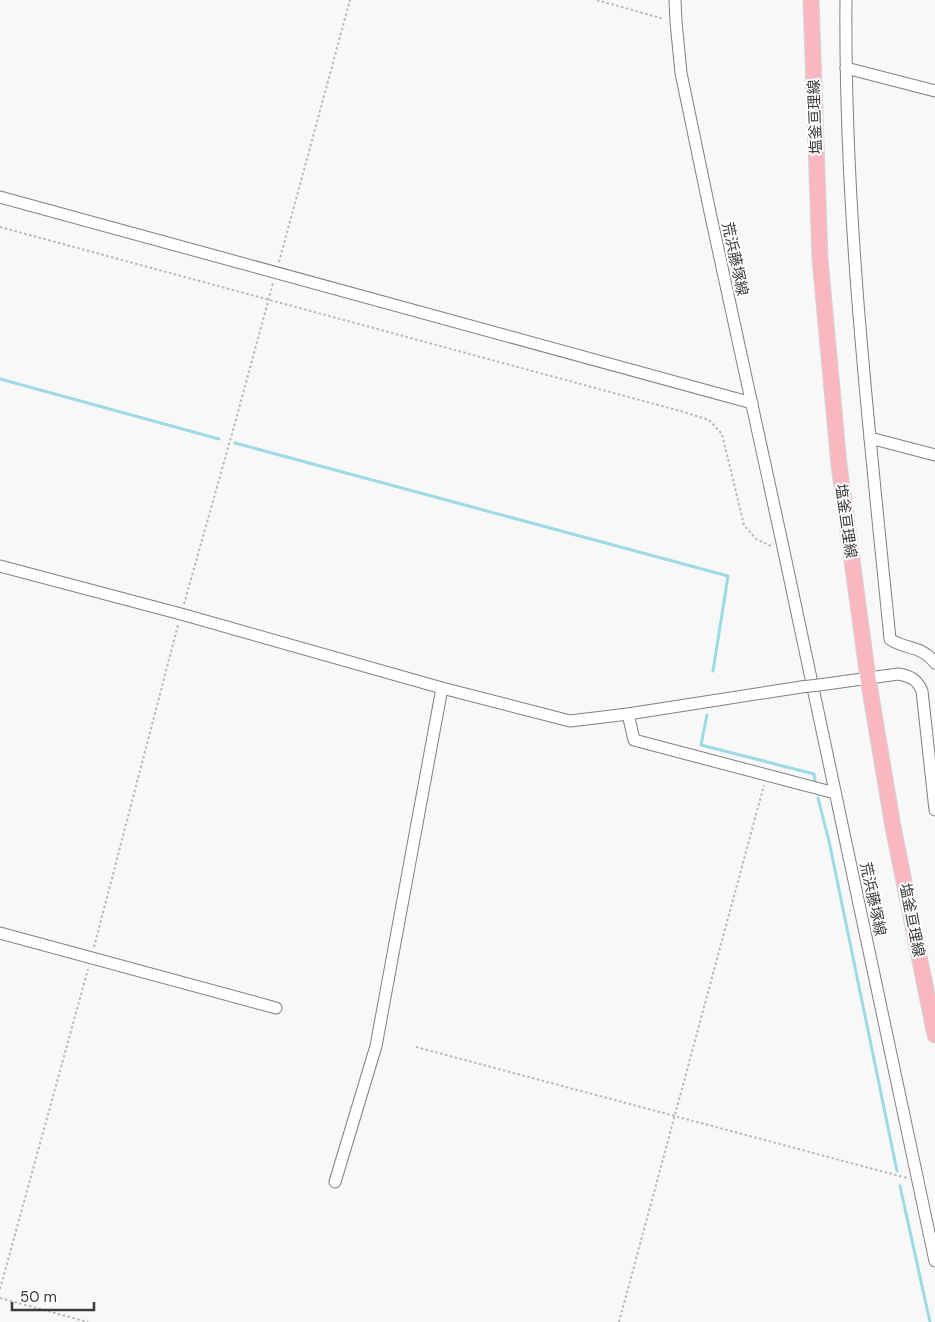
<svg xmlns="http://www.w3.org/2000/svg" width="935" height="1322" viewBox="0 0 935 1322" font-family="'DM Sans','Noto Sans JP',sans-serif">
	<style>
		.lines { fill: none; stroke-linecap: round; stroke-linejoin: round }
		.stream { stroke: #9cdae5; stroke-width: 3 }
		.minor-casing { stroke: #808081; stroke-width: 13 }
		.major-casing { stroke: #d4d4d4; stroke-width: 17 }
		.path { stroke: #b8b8b9; stroke-width: 2; stroke-dasharray: 2.5 2.5; stroke-linecap: butt }
		.minor { stroke: #fff; stroke-width: 11 }
		.major { stroke: #f9b8bf; stroke-width: 15 }
		.minor-bridge-casing { stroke: #808081; stroke-width: 13; stroke-linecap: butt }
		.minor-bridge { stroke: #fff; stroke-width: 11 }
		.labels { text-anchor: middle; stroke-width: 4; stroke-linejoin: round; paint-order: stroke }
		.street-label { font-size: 15px; fill: #3a3a3b; stroke: #fff }
	</style>
	<rect width="100%" height="100%" fill="#f8f8f9"/>
	<g class="lines">
		<g class="stream">
			<polyline points="0,379 219,439"/>
			<polyline points="235,443 728,576 713,671"/>
			<polyline points="707,715 701,745 814,774 815,781"/>
			<polyline points="818,798 829,841 897,1171"/>
			<polyline points="900,1186 930,1322"/>
		</g>
		<defs>
			<g id="minor">
				<polyline points="675,0 676,22 681,73 710,212 783,547 935,1261"/>
				<path d="M846,0C844,214 869,427 890,639C905,650 922,645 935,663"/>
				<polyline points="846,68 935,91"/>
				<polyline points="0,197 752,403"/>
				<polyline points="870,438 935,455"/>
				<polyline points="0,566 181,614 442,688 570,721 628,714 801,687"/>
				<path d="M819,685L898,674C910,676 917,679 922,691L935,810"/>
				<polyline points="628,714 634,740 835,793"/>
				<polyline points="0,933 276,1008"/>
				<polyline points="335,1182 376,1046 442,688"/>
			</g>
			<polyline id="major" points="811,0 820,259 839,465 868,678 893,827 935,1035"/>
		</defs>
		<use href="#minor" class="minor-casing"/>
		<use href="#major" class="major-casing"/>
		<g class="path">
			<polyline points="597,0 664,19"/>
			<polyline points="0,227 684,412 709,420 722,434 744,525 756,539 771,546"/>
			<polyline points="279,262 350,0"/>
			<polyline points="184,604 235,423 273,283"/>
			<polyline points="94,947 178,625"/>
			<polyline points="416,1047 907,1178"/>
			<polyline points="0,1289 88,969"/>
			<polyline points="0,1298 88,1322"/>
			<polyline points="619,1322 764,785"/>
		</g>
		<use href="#minor" class="minor"/>
		<use href="#major" class="major"/>
		<defs>
			<polyline id="minor-bridge" points="801,687 819,685"/>
		</defs>
		<use href="#minor-bridge" class="minor-bridge-casing"/>
		<use href="#minor-bridge" class="minor-bridge"/>
	</g>
	<g class="labels">
		<g class="street-label">
			<text transform="translate(815 117) rotate(-92)" y="5">塩釜亘理線</text>
			<text transform="translate(735 259) rotate(78)" y="5">荒浜藤塚線</text>
			<text transform="translate(846 521) rotate(82)" y="5">塩釜亘理線</text>
			<text transform="translate(873 899) rotate(78)" y="5">荒浜藤塚線</text>
			<text transform="translate(912 920) rotate(79)" y="5">塩釜亘理線</text>
		</g>
	</g>
	<path d="M12 1302v8h82v-8" fill="none" stroke="#3a3a3b" stroke-width="2.5"/>
	<text x="20" y="1302" font-size="15" fill="#3a3a3b" stroke="#ffffff" stroke-width="4" paint-order="stroke">50 m</text>
</svg>
